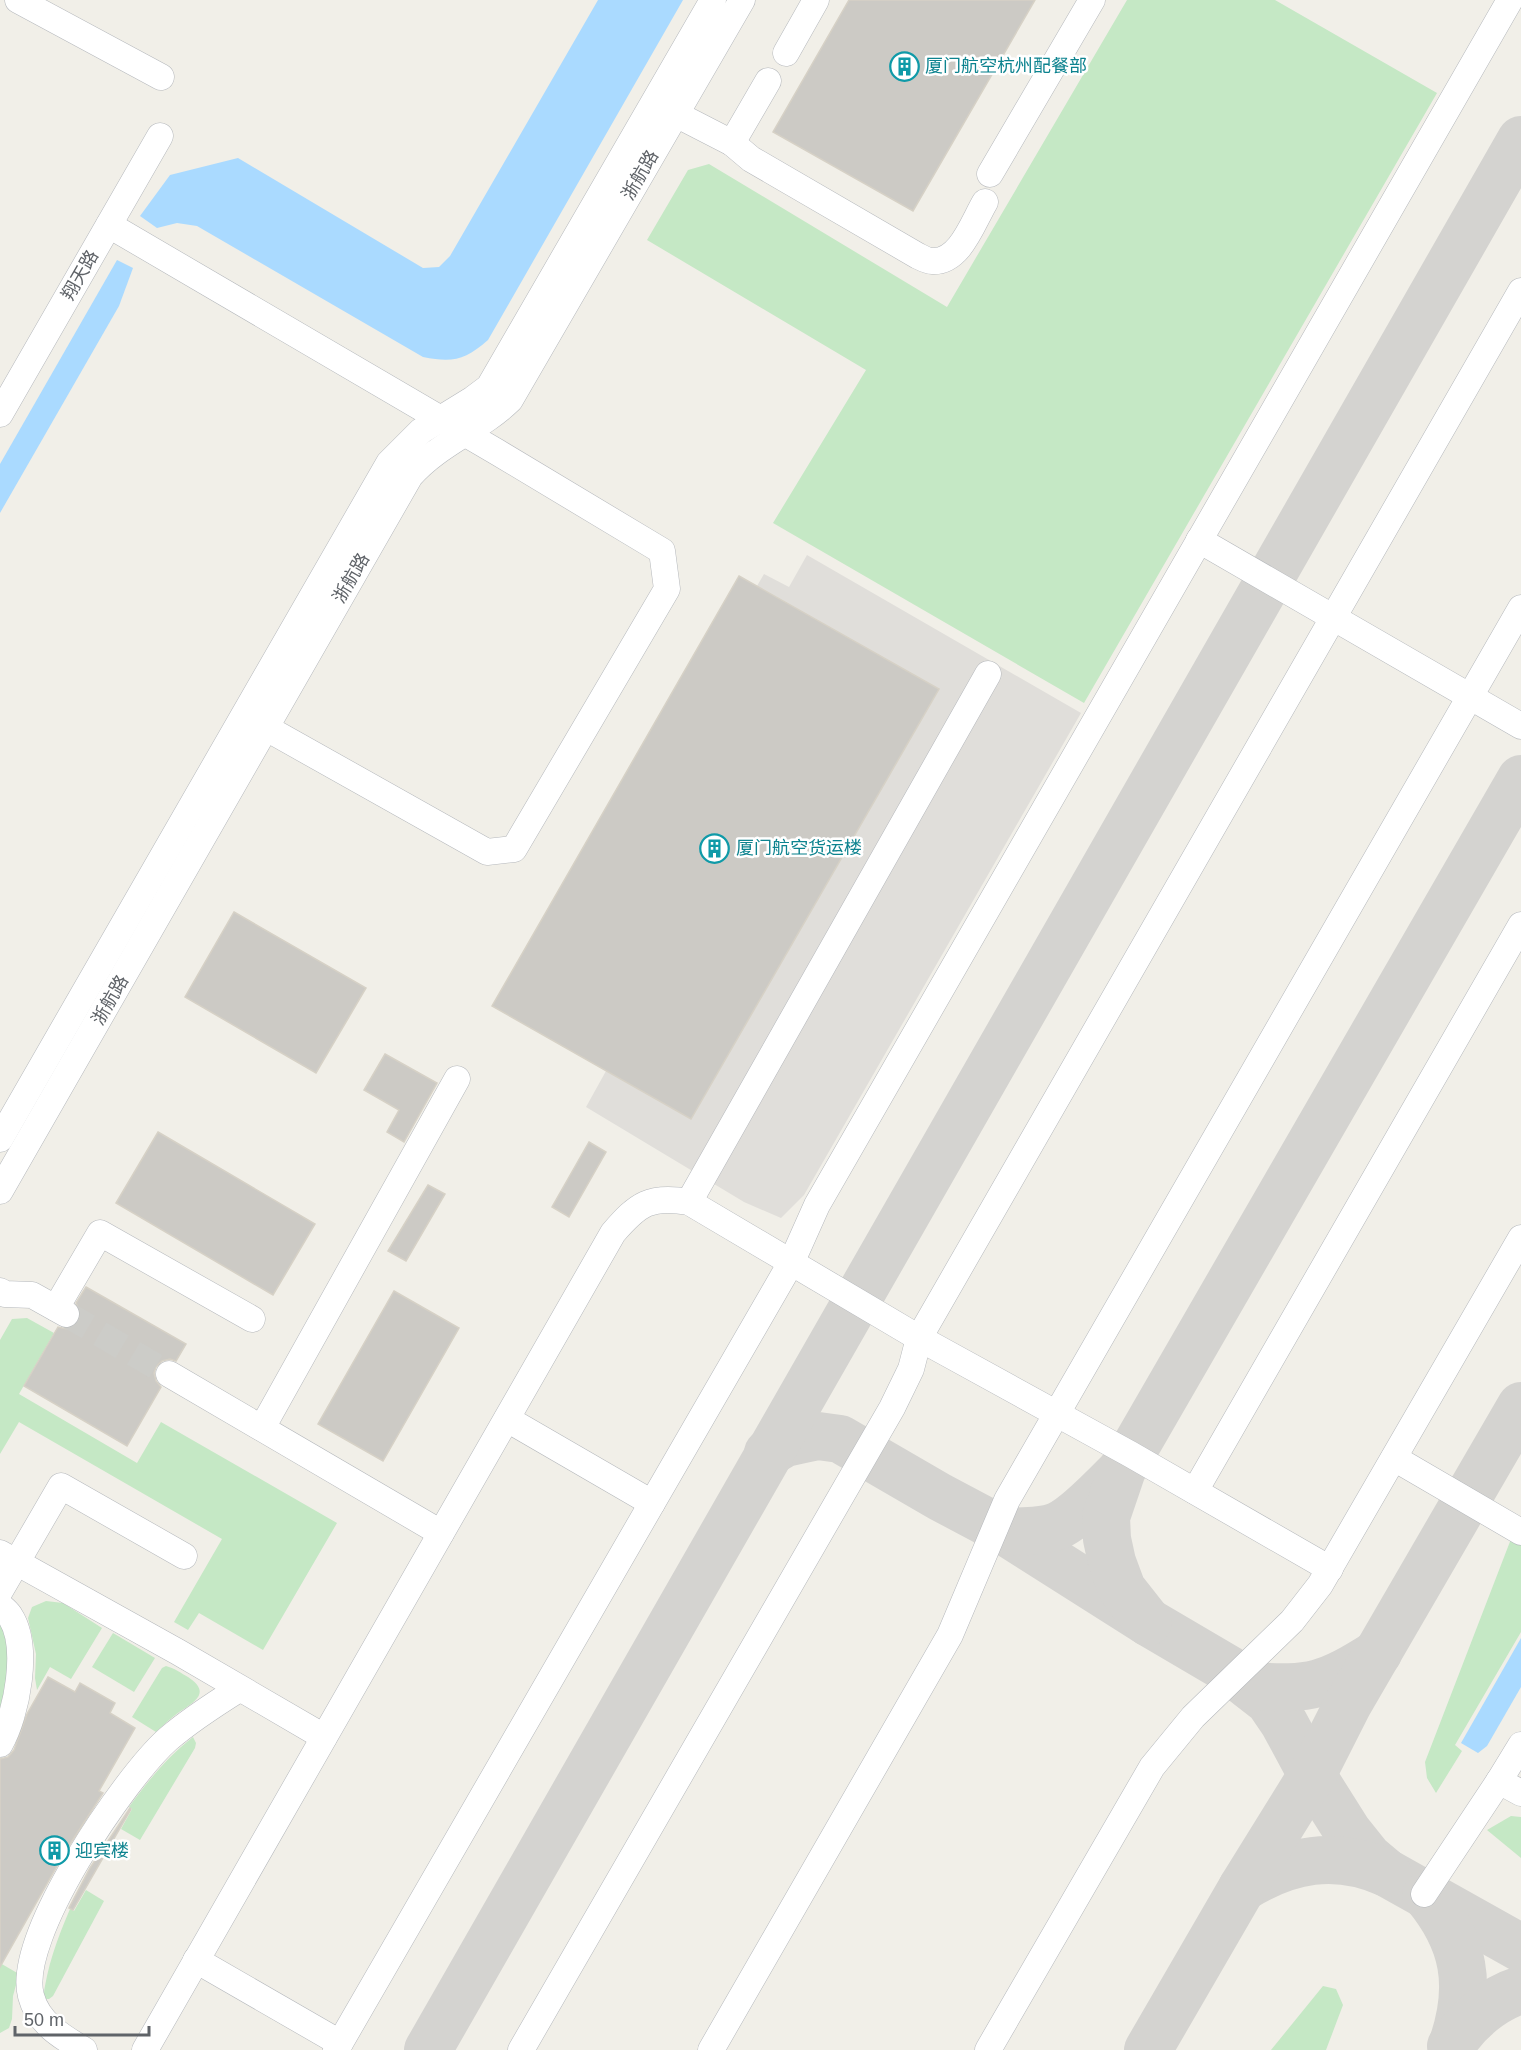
<svg xmlns="http://www.w3.org/2000/svg" width="1521" height="2050" viewBox="0 0 1521 2050" font-family="Arial,'Noto Sans SC',sans-serif">
	<style>
		.industrial { fill: #e0deda }
		.green { fill: #c5e8c5 }
		.water { fill: #aadaff }
		.lines { fill: none; stroke-linecap: round; stroke-linejoin: round }
		.taxiway { stroke: #d4d3d0; stroke-width: 48 }
		.building { fill: #cccac5; stroke: #d6d1c6; stroke-width: 1.5 }
		.minor-tunnel { stroke: #ccccc8; stroke-width: 26; stroke-dasharray: 26 13; stroke-linecap: butt }
		.minor-casing { stroke: #b5b8bc; stroke-width: 27 }
		.minor { stroke: #fff; stroke-width: 26 }
		.labels { text-anchor: middle; stroke-width: 5; stroke-linejoin: round; paint-order: stroke }
		.culture-label { font-size: 18px; fill: #0d838f; stroke: #fff; text-anchor: start }
		.street-label { font-size: 18px; fill: #5f6368; stroke: #fff }
	</style>
	<rect width="100%" height="100%" fill="#f1efe8"/>
	<polygon class="industrial" points="807,555 1081,713 804,1195 781,1218 744,1202 586,1107 606,1071 492,1006 739,576 757,586 764,574 789,587"/>
	<g class="green">
		<polygon points="1127,0 1275,0 1437,93 1084,703 773,523 866,370 647,240 688,170 709,164 947,307"/>
		<polygon points="27,1318 54,1333 19,1394 137,1463 161,1422 337,1523 263,1650 199,1613 188,1630 174,1622 222,1539 19,1422 0,1454 0,1340 12,1319"/>
		<polygon points="1511,1539 1521,1545 1521,1632 1455,1745 1462,1751 1436,1793 1427,1778 1425,1762"/>
		<polygon points="46,1601 63,1603 102,1628 71,1679 50,1667 37,1690 35,1678 36,1654 28,1618 32,1607"/>
		<polygon points="0,1625 7,1632 11,1663 0,1726"/>
		<polygon points="113,1633 155,1658 134,1692 92,1667"/>
		<path d="M166,1666C174,1668 181,1673 188,1677C215,1695 189,1704 174,1716C167,1721 162,1727 156,1732L132,1717L162,1668Z"/>
		<path d="M193,1737L196,1743L195,1748L140,1840L121,1829L132,1809L129,1807C148,1781 167,1757 193,1737Z"/>
		<polygon points="1511,1816 1521,1817 1521,1858 1487,1830"/>
		<path d="M86,1890L104,1901L53,1996L49,1999H43C47,1967 57,1939 70,1909L74,1911Z"/>
		<polygon points="0,1963 19,1974 13,1996 12,2019 9,2028 0,2033"/>
		<polygon points="1323,1986 1336,1989 1343,2005 1326,2050 1271,2050"/>
	</g>
	<g class="water">
		<path d="M598,0H683L488,340C465,360 453,363 423,357L197,226L177,223L157,228L140,216L170,175L238,158L423,268L439,267L450,256Z"/>
		<polygon points="117,260 133,268 119,306 0,513 0,464"/>
		<polygon points="1521,1638 1521,1687 1487,1746 1478,1753 1461,1743"/>
	</g>
	<g class="lines">
		<g class="taxiway">
			<polyline points="768,1453 785,1443 803,1439 818,1436 840,1439 940,1497 1006,1532 1148,1622 1228,1669 1269,1701 1284,1723 1312,1775 1348,1832 1368,1857 1387,1873 1521,1948"/>
			<path d="M1006,1532C1022,1531 1042,1532 1057,1526C1075,1519 1106,1486 1121,1471"/>
			<polyline points="1148,1622 1122,1589 1112,1562 1107,1539 1106,1517 1122,1470 1521,779"/>
			<path d="M1250,1686C1312,1690 1326,1686 1378,1653"/>
			<path d="M1242,1888C1289,1859 1335,1850 1387,1873"/>
			<path d="M1426,1895C1465,1942 1472,1986 1453,2043"/>
			<path d="M1451,2046C1467,2021 1492,1999 1521,1990"/>
			<polyline points="428,2050 1521,140"/>
			<polyline points="1148,2050 1242,1888 1312,1775 1348,1704 1521,1406"/>
		</g>
	</g>
	<g class="building">
		<polygon points="849,0 1035,0 913,211 773,132"/>
		<polygon points="739,576 939,689 691,1119 492,1006"/>
		<polygon points="234,912 366,988 316,1073 185,997"/>
		<polygon points="385,1054 437,1083 404,1142 387,1132 399,1110 364,1090"/>
		<polygon points="158,1132 315,1224 273,1295 116,1203"/>
		<polygon points="589,1142 606,1152 569,1217 552,1207"/>
		<polygon points="428,1185 445,1194 406,1261 388,1251"/>
		<polygon points="86,1287 186,1344 176,1361 170,1359 162,1361 156,1367 154,1373 156,1381 161,1387 127,1446 24,1386 58,1327 67,1329 74,1327 79,1322 81,1313 76,1303"/>
		<polygon points="394,1291 459,1328 383,1461 318,1424"/>
		<polygon points="48,1677 75,1692 80,1683 115,1703 110,1713 135,1728 99,1791 103,1793 65,1852 0,1967 0,1759 8,1757 14,1750 27,1714"/>
		<polygon points="130,1808 131,1809 73,1910 69,1908 90,1868"/>
	</g>
	<g class="lines">
		<polyline class="minor-tunnel" points="66,1314 169,1374"/>
		<defs>
			<g id="minor">
				<polyline points="18,0 161,77"/>
				<polyline points="786,53 816,0"/>
				<path d="M662,107L732,143L751,159L918,256C922,258 928,261 932,261C960,263 973,222 985,202"/>
				<polyline points="732,143 768,81"/>
				<polyline points="990,174 1092,0"/>
				<polyline points="109,225 497,452 662,551 667,589 514,849 487,852 252,720"/>
				<polyline points="0,414 160,136"/>
				<polyline points="1199,540 1521,726"/>
				<polyline points="0,1139 389,463 421,431 473,399 489,387 713,0"/>
				<path d="M0,1191L410,476C439,443 479,430 510,400L742,0"/>
				<polyline points="689,1202 988,674"/>
				<polyline points="0,1291 5,1294 32,1295 66,1314"/>
				<polyline points="56,1308 100,1233 252,1319"/>
				<polyline points="169,1374 441,1533"/>
				<polyline points="507,1419 652,1503"/>
				<polyline points="262,1428 457,1079"/>
				<polyline points="1394,1458 1521,1532"/>
				<polyline points="1195,1491 1521,925"/>
				<polyline points="0,1553 178,1652 324,1737"/>
				<polyline points="0,1591 61,1486 184,1556"/>
				<path d="M0,1605C3,1609 8,1612 10,1616C30,1646 17,1714 0,1744"/>
				<polyline points="1499,1781 1521,1793"/>
				<polyline points="1424,1894 1499,1781 1521,1745"/>
				<polyline points="196,1960 340,2043"/>
				<path d="M84,2050C62,2037 38,2023 31,1996C15,1938 125,1777 168,1739C190,1720 215,1704 239,1689"/>
				<path d="M145,2050L613,1233C638,1204 650,1195 689,1202L919,1338L1130,1454L1330,1569"/>
				<polyline points="336,2050 792,1261 817,1205 1510,0"/>
				<polyline points="521,2050 892,1408 911,1369 919,1338 1521,291"/>
				<polyline points="711,2050 950,1635 1007,1500 1521,608"/>
				<polyline points="988,2050 1152,1767 1193,1717 1292,1621 1320,1585 1521,1238"/>
			</g>
		</defs>
		<use href="#minor" class="minor-casing"/>
		<use href="#minor" class="minor"/>
	</g>
	<defs>
		<symbol id="building-ring" viewBox="-11 -11 22 22"><circle r="9.5" fill="#fff" stroke="#0f9aa8" stroke-width="1.5"/><path d="M-4-6H4V6H1V3H-1V6H-4ZM-2.5-4.3h1.7v1.8h-1.7ZM.8-4.3h1.7v1.8H.8ZM-2.5-1h1.7V.8h-1.7ZM.8-1h1.7V.8H.8Z" fill="#0f9aa8"/></symbol>
	</defs>
	<g fill-rule="evenodd">
		<use href="#building-ring" x="888" y="50" width="33" height="33"/>
		<use href="#building-ring" x="698" y="832" width="33" height="33"/>
		<use href="#building-ring" x="38" y="1834" width="33" height="33"/>
	</g>
	<g class="labels">
		<g class="culture-label">
			<text x="925" y="72">厦门航空杭州配餐部</text>
			<text x="736" y="854">厦门航空货运楼</text>
			<text x="75" y="1857">迎宾楼</text>
		</g>
		<g class="street-label">
			<text transform="translate(640 175) rotate(-60)" y="6">浙航路</text>
			<text transform="translate(80 275) rotate(-60)" y="6">翔天路</text>
			<text transform="translate(351 578) rotate(-60)" y="6">浙航路</text>
			<text transform="translate(110 1000) rotate(-60)" y="6">浙航路</text>
		</g>
	</g>
	<path d="M15 2026v9h134v-9" fill="none" stroke="#5f6368" stroke-width="3"/>
	<text x="24" y="2026" font-size="18" fill="#5f6368" stroke="#ffffff" stroke-width="4.5" paint-order="stroke">50 m</text>
</svg>
